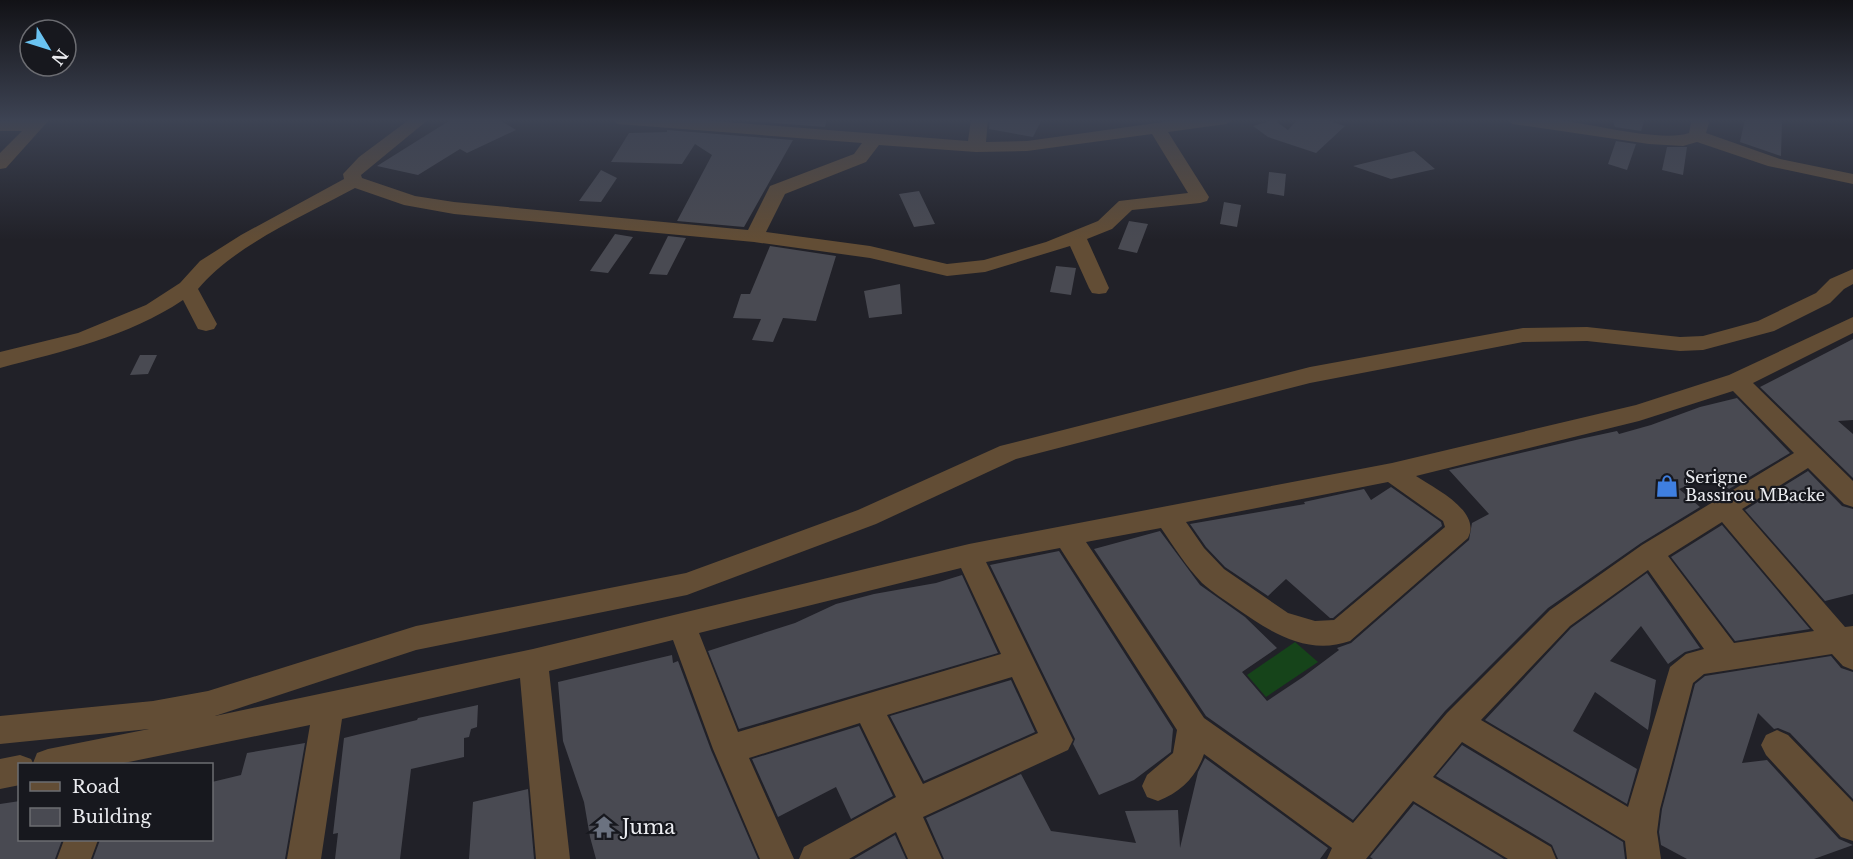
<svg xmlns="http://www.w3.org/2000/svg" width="1853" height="859" viewBox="0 0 1853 859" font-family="'Libre Baskerville',serif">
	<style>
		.green { fill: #16441a }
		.building { fill: #494a52 }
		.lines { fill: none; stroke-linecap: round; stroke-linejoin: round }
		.minor { fill: #624d35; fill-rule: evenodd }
		.labels { text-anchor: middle; stroke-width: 4.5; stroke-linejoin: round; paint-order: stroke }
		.poi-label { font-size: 16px; fill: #ebecf0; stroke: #17181e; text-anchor: start }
		.near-poi-label { font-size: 20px; fill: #ebecf0; stroke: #17181e; text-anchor: start }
	</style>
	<rect width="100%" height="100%" fill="#212128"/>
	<path class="green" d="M1295,642L1318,662L1266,697L1247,675Z"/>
	<path class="building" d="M452,119H498L516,130L467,153L460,149L418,175L377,166Z
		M723,119H827L825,127Z
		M990,119H1042L1033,137L989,129Z
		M1298,119H1324L1345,126L1316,153L1268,137L1253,126L1274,120L1288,130Z
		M1612,119H1645L1641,131L1615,127Z
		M1745,119H1782L1781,156L1740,142Z
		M667,130L793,140L744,227L677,221L712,155L695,144L682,164L611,162L629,133L667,132Z
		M1616,141L1636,144L1627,170L1608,164Z
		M1667,147H1687L1683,175L1662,170Z
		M1414,151L1435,169L1391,179L1353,166Z
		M601,170L617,178L601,202L579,201Z
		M1269,172L1286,174L1284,196L1267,193Z
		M919,191L935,224L914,227L899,194Z
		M1224,202L1241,205L1237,227L1220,224Z
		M1129,221L1148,224L1137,253L1118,249Z
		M615,234L633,237L608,273L590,271Z
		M668,236L686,238L667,275L649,274Z
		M770,246L836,256L816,321L783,318L773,342L752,340L761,319L733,318L741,294H750Z
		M1056,266L1076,268L1071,295L1050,292Z
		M900,284L902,314L869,318L864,291Z
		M1853,339V420L1838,421L1853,434V478L1760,387Z
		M140,355H157L148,374L130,375Z
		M1737,398L1790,453L1729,489L1712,475L1679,489L1700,507L1641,543L1548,608L1445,711L1353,820L1206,716L1094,549L1160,531L1200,585L1245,617L1277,648L1242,672L1267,701L1303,677L1339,650L1337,648L1351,643L1469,540L1472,523L1489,514L1449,470L1580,439L1617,431L1619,434L1651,425L1700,407Z
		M1808,471L1842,506L1853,509V594L1825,601L1745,510Z
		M1391,487L1441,522L1442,526L1333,618H1330L1286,579L1268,596L1225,567L1206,547L1190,524L1305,504L1304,502L1364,489L1371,500Z
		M1722,525L1810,629L1735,641L1671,557Z
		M1059,551L1173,729L1171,752L1134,780L1099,795L1073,744L1075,739L990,565Z
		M1647,573L1700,648L1685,652L1668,664L1641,626L1610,661L1656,680L1648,730L1595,692L1573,731L1637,769L1627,804L1485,720L1571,628Z
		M962,575L998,653L739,729L708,651L795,623L836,604L874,594L936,583Z
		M672,655L673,663L678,661L711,750L758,859H596L590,837L584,802L563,741L558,682Z
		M1831,656L1841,668L1853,672V799L1790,733L1778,728L1774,729L1758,713L1742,763L1767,760L1839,839L1853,845L1814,859H1687L1661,845L1659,832L1662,809L1695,684L1705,676Z
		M1011,680L1035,732L924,781L890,716Z
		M478,705L477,727L471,729L469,737L464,738V757L411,769L400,859H335L338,833L333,834L344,738L417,720L418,718Z
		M859,726L893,796L851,819L836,787L778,817L752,759Z
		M305,743L285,859H93L100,840H212V782L241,775L247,753Z
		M1462,745L1623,842L1625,859H1558L1552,845L1436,776Z
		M1205,758L1328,848L1320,859H944L926,818L1021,774L1051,831L1136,843L1125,811L1178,810L1180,848L1198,772Z
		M528,789L534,859H469L473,802Z
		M20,801V840H62L55,859H0V804Z
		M1414,804L1504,859H1373L1370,857Z
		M895,835L906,859H854Z"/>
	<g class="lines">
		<path class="minor" d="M50,119L6,168L0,169V153L22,131H0V121Z
			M410,119H429L361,175L362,178L415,196L454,202L748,230L770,186L854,154L862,143L618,124L610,119H689L968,141L971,119H988L986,142L1027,141L1185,119H1234L1226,124L1168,132L1209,197L1207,201L1200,203L1132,210L1112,229L1087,239L1109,288L1106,293L1099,294L1092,293L1089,288L1070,246L985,272L947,276L870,258L754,242L454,214L404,205L355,188C304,216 236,244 198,289L217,324L214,329L206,331L198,329L183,300C128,337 63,351 0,368V352L78,333L146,305L180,283L200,261L241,235L344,179L343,174L359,157ZM1152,134L1188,193L1119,201L1098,221L1046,242L984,260L947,264L870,246L766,232L785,194L866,162L879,145L976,152L1027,151Z
			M1505,119C1520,119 1536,118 1551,119C1585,122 1661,143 1689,133L1691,123L1690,119H1707L1709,123L1706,133L1780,159L1853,174V184L1768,166L1697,142L1683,146L1649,144L1513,124Z
			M1853,269V284L1844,289L1830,303L1774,331L1703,350L1680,351L1587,341L1523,342L1310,383L1016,459L876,524L687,595L416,650L215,716L533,649L969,544L1392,463L1636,405L1729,375L1853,317V333L1753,383L1853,481V507L1844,504L1808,468L1742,509L1845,627L1853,626V670L1843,666L1832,654L1704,674L1693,683L1660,809L1657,832L1661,859H1627L1625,841L1462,742L1433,777L1551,847L1556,859H1508L1413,801L1366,859H1327L1332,848L1204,754C1196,777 1181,792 1158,801L1147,797L1142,786L1147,775L1173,753L1177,730L1060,548L986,562L1073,740L1068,750L923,817L942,859H908L896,832L849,859H799L804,847L896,797L860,723L749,758L794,859H760L713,749L673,640L549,671L570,859H536L520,678L342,719L321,859H287L310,725L119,764H20V785L0,789V759L20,755L31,759L33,763L37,753L48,749L149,729L0,744V716L153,701L208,691L416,626L686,573L858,510L1000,446L1310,367L1523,328L1587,327L1680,337L1703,336L1758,321L1816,293L1830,279ZM1733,391L1794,453L1642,545L1550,610L1447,713L1353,823L1204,718L1086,542L1161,528C1174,547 1186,566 1202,583C1212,592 1225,600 1236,608C1270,632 1307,656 1350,641L1468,538C1482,511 1434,488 1416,476L1639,421ZM1388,482L1443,521L1445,527L1334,620L1315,621L1288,613L1224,569L1204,548L1186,522ZM1722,522L1814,631L1734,643L1668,556ZM961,568L1001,654L738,732L699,633ZM1648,570L1704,649L1686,654L1670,667L1628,807L1481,720L1570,626ZM1012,677L1038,733L923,784L887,715Z
			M1777,730L1788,735L1853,802V841L1841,837L1766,755L1761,745L1766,735Z
			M64,840H98L91,859H57Z"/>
	</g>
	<linearGradient id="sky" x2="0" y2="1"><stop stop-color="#121216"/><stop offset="0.5" stop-color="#3d4353"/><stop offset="1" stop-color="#3d4353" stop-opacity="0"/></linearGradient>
	<rect width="1853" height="240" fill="url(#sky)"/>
	<defs>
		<g id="shop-bare" transform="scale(1.8)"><path d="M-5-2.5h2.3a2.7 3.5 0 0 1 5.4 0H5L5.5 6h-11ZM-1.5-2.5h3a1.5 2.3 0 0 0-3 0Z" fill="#3f7fe0" stroke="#17181e" stroke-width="2.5" paint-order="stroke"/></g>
		<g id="temple-bare" transform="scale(1.8)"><path d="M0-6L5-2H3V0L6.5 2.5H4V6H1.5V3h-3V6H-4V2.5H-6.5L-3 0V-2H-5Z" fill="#6b7280" stroke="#17181e" stroke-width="2.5" paint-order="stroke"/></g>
	</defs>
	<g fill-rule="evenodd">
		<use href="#shop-bare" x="1667" y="486"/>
		<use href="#temple-bare" x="604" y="827"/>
	</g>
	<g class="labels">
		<g class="poi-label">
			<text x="1685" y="483">Serigne<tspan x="1685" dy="18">Bassirou MBacke</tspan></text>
		</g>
		<g class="near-poi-label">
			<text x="622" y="834">Juma</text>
		</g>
	</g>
	<rect x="18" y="763" width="195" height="78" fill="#17181e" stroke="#6c6d72" stroke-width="1.5"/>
	<rect x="30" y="782" width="30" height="9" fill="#624d35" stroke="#6c6d72" stroke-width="1.5"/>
	<text x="72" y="793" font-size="18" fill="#ebecf0">Road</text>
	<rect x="30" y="808" width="30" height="18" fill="#494a52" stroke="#6c6d72" stroke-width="1.5"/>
	<text x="72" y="823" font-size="18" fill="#ebecf0">Building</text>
	<g transform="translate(48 48) rotate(128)"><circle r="28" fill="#17181e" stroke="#6c6d72" stroke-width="1.5"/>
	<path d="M0-4.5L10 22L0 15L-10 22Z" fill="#6ac3f1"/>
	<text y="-9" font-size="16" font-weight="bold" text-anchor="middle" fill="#ebecf0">N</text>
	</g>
</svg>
